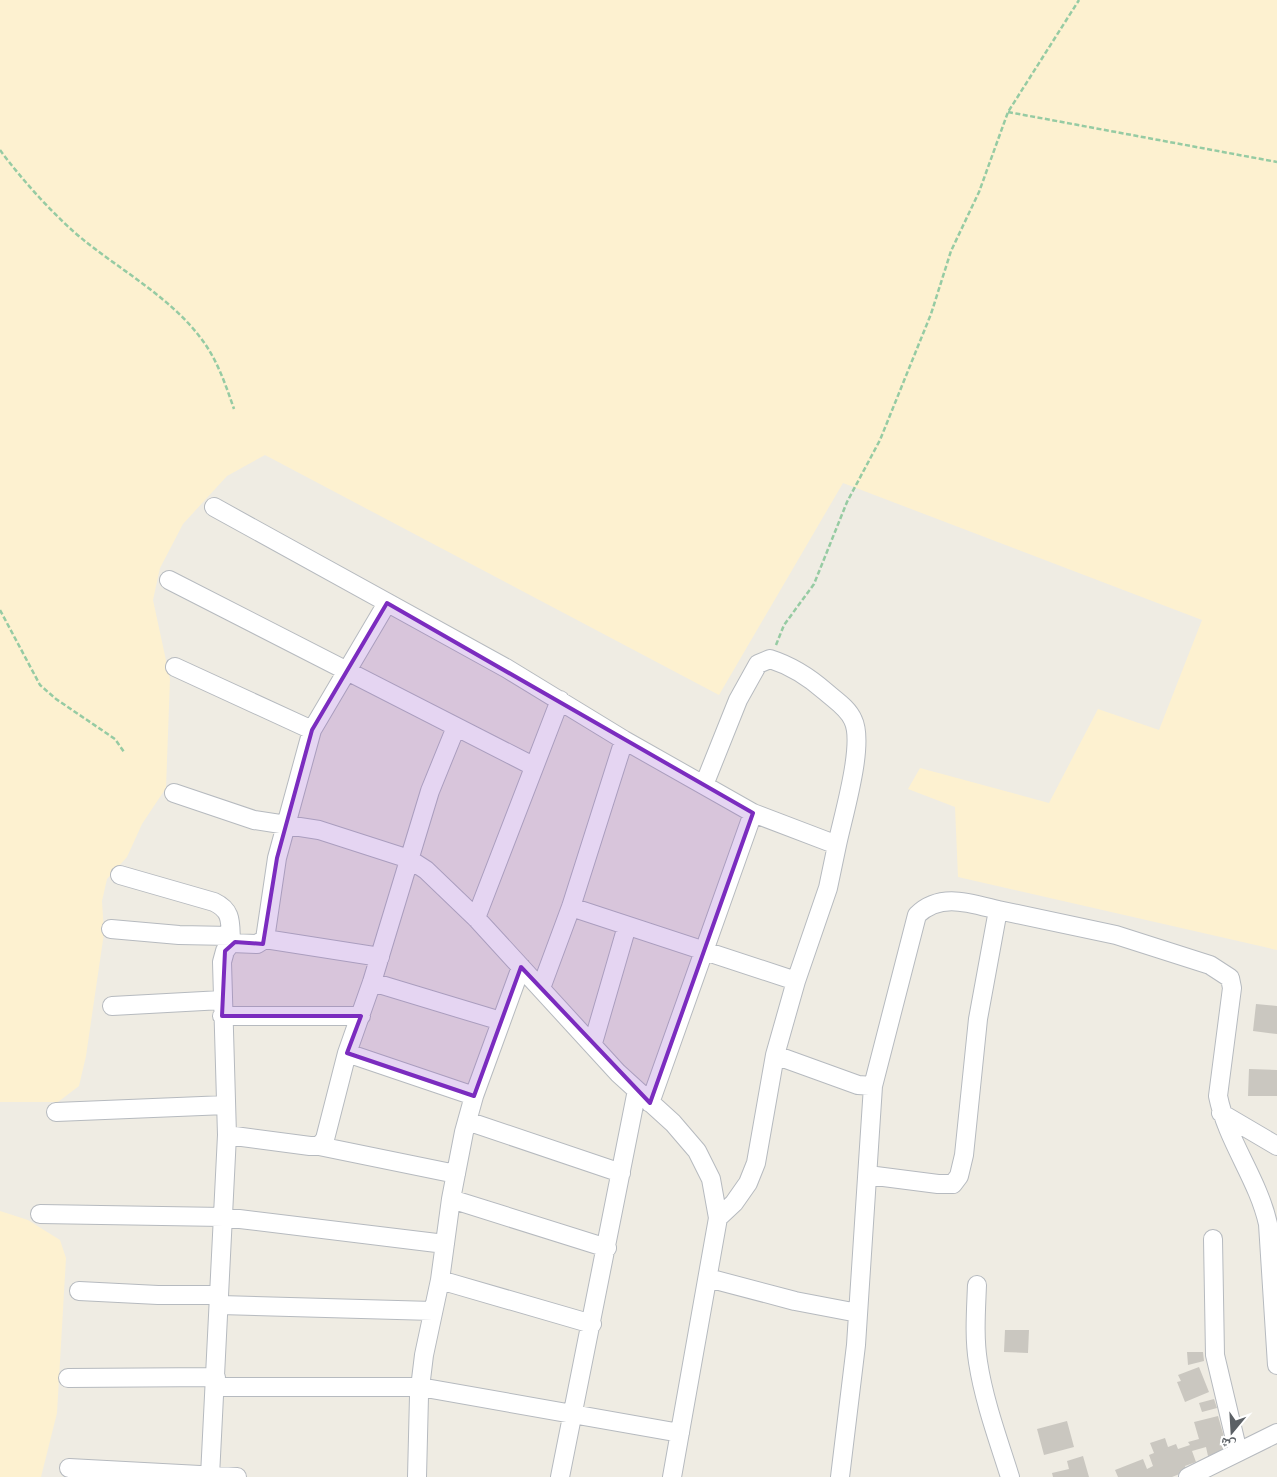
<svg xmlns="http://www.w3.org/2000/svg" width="1277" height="1477" viewBox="0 0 1277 1477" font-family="Quicksand,'Noto Naskh Arabic',sans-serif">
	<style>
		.sand { fill: #fdf1d0 }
		.building { fill: #cac7c0 }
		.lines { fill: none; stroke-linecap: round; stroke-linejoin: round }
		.minor-casing { stroke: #b6babf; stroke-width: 20 }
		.path { stroke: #96cba3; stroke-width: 2.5; stroke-dasharray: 5 2.5; stroke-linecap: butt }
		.minor { stroke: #fff; stroke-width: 18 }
		.marked { fill: #7b2cbf; fill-opacity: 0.2; stroke: #7b2cbf; stroke-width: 4; stroke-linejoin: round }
	</style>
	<rect width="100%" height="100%" fill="#efece3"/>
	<path class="sand" d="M0,0H1277V950L958,877L955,807L908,789L920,768L1049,803L1098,709L1159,730L1202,620L843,483L719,695L265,455L227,476L183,524L160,568L153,600L170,679L166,788L142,824L127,857L107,879L102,901L104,933L86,1056L79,1086L58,1102H0Z
		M0,1211L28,1220L60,1240L66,1258L57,1413L41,1477H0Z"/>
	<path class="building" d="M1256,1004L1277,1006V1034L1253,1031Z
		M1249,1069L1277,1070V1096H1248Z
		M1005,1330H1029L1028,1353L1004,1352Z
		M1187,1352H1203L1204,1361L1188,1365Z
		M1199,1367L1209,1392L1185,1402L1177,1382L1181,1381L1178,1375Z
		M1214,1399L1217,1408L1202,1412L1199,1403Z
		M1218,1416L1228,1451L1208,1456L1206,1447L1192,1451L1196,1462L1185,1466L1187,1471L1172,1477H1118L1115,1470L1143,1459L1147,1469L1153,1466L1149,1455L1154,1453L1150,1443L1165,1438L1168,1447L1176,1444L1178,1449L1190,1445L1188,1442L1199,1439L1194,1422Z
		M1067,1421L1074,1447L1044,1455L1037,1429Z
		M1083,1456L1089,1477H1053L1052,1473L1069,1469L1067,1461Z"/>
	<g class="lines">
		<g class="minor-casing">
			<path id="minor" d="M214,507L506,668L624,740L753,813L837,845L828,888L796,981L775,1055L756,1163L748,1183L734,1203L718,1218L672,1477
				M169,580L533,766
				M175,667L312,730
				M704,785L738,700L758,664L770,659C792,666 809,677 826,692C835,700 848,708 853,720C865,744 843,816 837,845
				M174,793L254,820L319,830L409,859L426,870L476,918L618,1073L673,1123L697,1151L711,1179L718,1218
				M120,875L214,902C233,911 230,923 231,943L225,951L222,962L227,1135L210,1476
				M571,907L796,981
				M998,910L1116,935L1210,965L1230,978L1232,988L1218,1096C1227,1141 1258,1179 1268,1224L1277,1365
				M476,918L560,700
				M111,929L179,935L231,936
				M265,939L380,957
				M231,943L257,944L265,939L277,858L312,730L387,603
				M372,982L501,1021
				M541,988L571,907L624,740
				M112,1006L222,1000
				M222,1016H361
				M593,1043L627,926
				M347,1053L474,1096
				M775,1055L858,1085L873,1086L856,1345L840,1477
				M650,1103L753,813
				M56,1112L226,1105
				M1221,1113L1277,1146
				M467,1121L621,1173
				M227,1135L310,1146H319L325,1139L347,1053L372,982L430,791L456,727
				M319,1146L456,1174
				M868,1175L938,1184H953L959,1176L964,1155L978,1019L998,910C970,903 940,892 917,915L873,1086
				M451,1199L607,1248
				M40,1214L223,1217L445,1244
				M1213,1239L1215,1355L1238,1452
				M708,1278L795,1301L858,1313
				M440,1280L592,1324
				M977,1285C976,1311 974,1337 978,1362C984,1401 998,1439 1010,1477
				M79,1291L158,1295H219
				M220,1305L433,1311
				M68,1378L216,1377
				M216,1387H420L680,1433
				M69,1468L237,1477
				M417,1477L419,1396L424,1355L440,1280L451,1199L464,1132L474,1096L521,967
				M560,1477L637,1090
				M1188,1477L1277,1433"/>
		</g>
		<path class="path" d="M1008,112L1277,162
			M0,150C22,180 57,219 86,242C124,272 170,298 200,337C217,359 225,383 234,409
			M0,610L40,685L56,699L115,739L124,752
			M776,645L784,625L814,584L847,502L880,440L931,314L951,251L979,192L1008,112L1079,0"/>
		<use href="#minor" class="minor"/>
	</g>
	<path class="marked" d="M387,603L753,813L650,1103L521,967L474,1096L347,1053L361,1016H222L225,951L235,942L263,944L277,858L312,730Z"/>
	<g transform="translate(1232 1432) rotate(198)" stroke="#ffffff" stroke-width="4" paint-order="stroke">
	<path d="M0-4L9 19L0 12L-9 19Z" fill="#5b6065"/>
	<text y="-8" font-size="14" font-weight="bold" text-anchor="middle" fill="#5b6065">ش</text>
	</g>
</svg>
